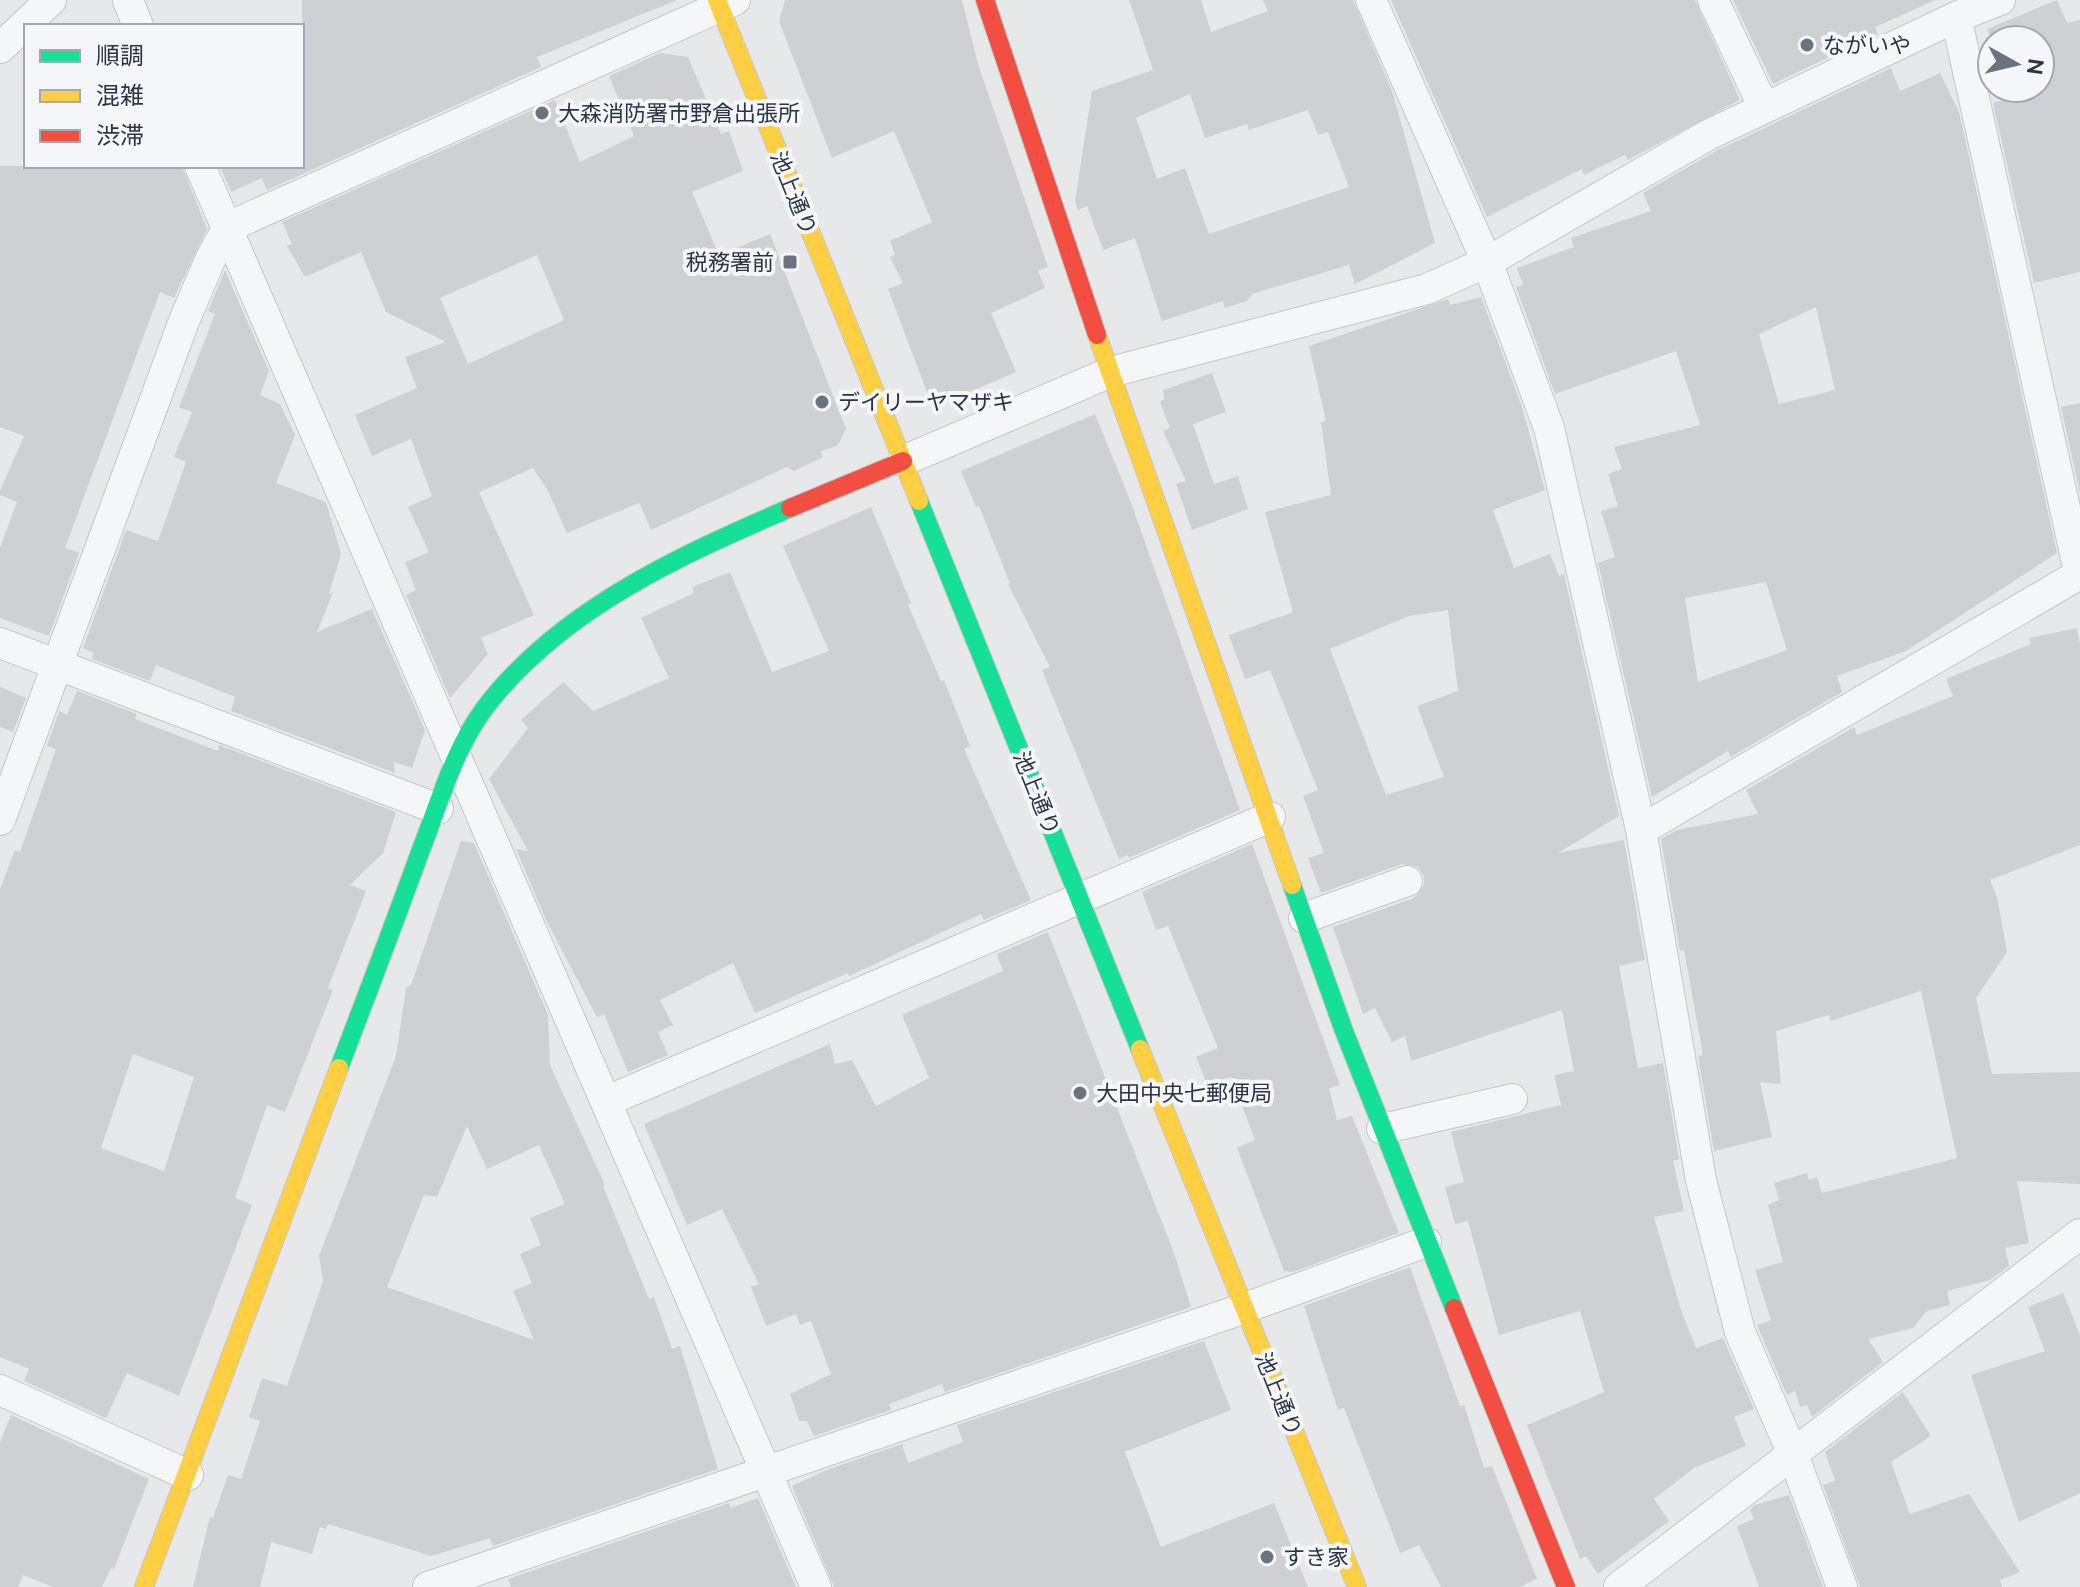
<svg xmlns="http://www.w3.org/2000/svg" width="2080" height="1587" viewBox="0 0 2080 1587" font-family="Ubuntu,'Noto Sans JP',sans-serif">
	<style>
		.building { fill: #ced0d3; fill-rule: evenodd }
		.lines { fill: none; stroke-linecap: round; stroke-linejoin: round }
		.street-casing { stroke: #c4c6c8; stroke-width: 32 }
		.fast-casing { stroke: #c4c6c8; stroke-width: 20 }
		.slow-casing { stroke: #c4c6c8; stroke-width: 20 }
		.jam-casing { stroke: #c4c6c8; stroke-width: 20 }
		.street { stroke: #f5f6f7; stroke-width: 30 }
		.fast { stroke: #16e098; stroke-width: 18 }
		.slow { stroke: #ffcf43; stroke-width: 18 }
		.jam { stroke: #f24e42; stroke-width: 18 }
		.poi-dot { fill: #6c737f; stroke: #f4f6f9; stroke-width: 3 }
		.labels { text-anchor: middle; stroke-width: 8; stroke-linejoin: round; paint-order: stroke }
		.poi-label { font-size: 22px; fill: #2b3445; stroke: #f4f6f9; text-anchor: start }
		.street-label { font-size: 22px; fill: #2b3445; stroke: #f4f6f9 }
	</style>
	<rect width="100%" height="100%" fill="#e6e8ea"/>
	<path class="building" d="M302,0H677L537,57L541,67L267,190L262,178L231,192L220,166H302Z
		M785,0H962L978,64L1048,267L1038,271L1045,288L991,313L1016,372L933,408L888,289L903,283L890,257L895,254L890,241L932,222L894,131L832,158L779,21Z
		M1129,0H1201L1211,32L1268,11L1263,0H1353L1392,91L1435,243L1355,284L1349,265L1252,294L1247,301L1225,308L1223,301L1162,321L1135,238L1103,250L1087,206L1078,210L1075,201L1092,91L1153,70ZM1190,94L1205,138L1247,124L1249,130L1308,110L1318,135L1328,132L1349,187L1209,234L1185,168L1157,179L1136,118Z
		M1391,0H1695L1740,100L1628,160L1625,155L1584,175L1582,169L1487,217Z
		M1733,0H1936L1875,27L1878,34L1773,84Z
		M2057,0L2067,23L2080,20V272L2034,283L1993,103L2015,97L2011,88H2040V40L1992,41L1987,29Z
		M660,53L688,57L721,134L729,131L743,171L692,192L719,255L770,234L846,429L838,445L821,452L823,457L794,471L787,467L651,530L639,503L567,533L548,491L533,468L479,492L534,615L481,638L488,654L450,698L406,595L416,590L405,562L429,552L408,507L432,496L411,439L372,456L355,415L417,388L405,357L446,342L386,312L361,252L305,277L287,246L292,244L282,222L555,100L580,162L634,136L609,76ZM537,255L564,320L468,364L440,298Z
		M1891,68L1900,91L1940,73L1959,112L2057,553L1906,651L1837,676L1842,692L1731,757L1728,751L1652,797L1598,563L1615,557L1601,511L1618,506L1608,474L1622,469L1614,447L1700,425L1676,351L1555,394L1516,287L1523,285L1517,268L1574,247L1571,238L1651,211L1643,193L1716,151ZM1816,307L1835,390L1779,404L1759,334ZM1766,582L1787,650L1698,682L1685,598Z
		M0,166H182L207,229L174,298L160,292L65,548L79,553L49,636L0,618V548L17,502L0,495V491L24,436L0,427Z
		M225,270L269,371L260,395L280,404L295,435L276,483L326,502L341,554L329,594L333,592L317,632L372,609L425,730L412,768L394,762L395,773L231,711L235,697L156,665L150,681L92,659L94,653L83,648L126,530L158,541L186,462L174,457L192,412L179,407L215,314L208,311Z
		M1481,297L1522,407L1545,490L1493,510L1514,568L1550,554L1559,576L1564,574L1619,816L1558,853L1624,840L1645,960L1619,966L1638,1068L1663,1063L1679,1159L1673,1161L1684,1211L1654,1217L1681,1310L1696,1348L1723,1338L1754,1409L1734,1417L1746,1446L1694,1468L1654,1499L1669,1521L1598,1574L1586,1556L1580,1559L1527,1425L1604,1392L1580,1311L1499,1335L1468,1221L1455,1224L1445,1187L1464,1182L1451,1132L1561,1105L1554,1075L1574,1071L1562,1010L1411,1061L1405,1036L1392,1042L1375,1008L1363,1014L1333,927L1414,898L1424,885V876L1418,867L1402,864L1321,893L1308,858L1324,853L1303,796L1318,790L1270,670L1245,679L1229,635L1293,612L1265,512L1331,495L1321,422L1326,421L1309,346L1448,299L1450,305ZM1448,610L1458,691L1417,706L1444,777L1386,795L1330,649L1409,616Z
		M1212,373L1226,412L1193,424L1214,484L1238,476L1248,509L1192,530L1176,484L1186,481L1163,431L1170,428L1160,402L1164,399L1163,390Z
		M2080,403V493L2061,407Z
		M1095,414L1130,500L1240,810L1129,858L1128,855L1119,859L1042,670L1050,667L1008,584L1010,583L979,506L976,507L961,471Z
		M871,507L911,603L908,605L941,681L944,680L970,746L964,749L1031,900L984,920L981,914L849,976L848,973L755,1013L733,963L660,1000L673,1025L658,1032L668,1055L628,1072L604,1014L597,1017L546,920L516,849L528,851L489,779L528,728L521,720L563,682L593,711L669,678L641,618L694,593L692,587L730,572L772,672L829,651L783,546Z
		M2077,628L2080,643V845L1990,880L1997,897L2007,952L1976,998L1992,1074L2080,1072V1184L2017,1181L2029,1243L2005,1248L2009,1266L1990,1280L1947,1291L1950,1305L1927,1311L1913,1328L1868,1339L1883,1362L1812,1417L1807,1405L1800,1407L1795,1391L1787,1395L1757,1325L1771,1320L1755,1270L1783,1262L1768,1205L1779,1200L1774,1183L1807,1173L1809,1180L1817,1177L1822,1193L1957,1158L1921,991L1831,1021L1829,1015L1776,1031L1781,1084L1760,1082L1772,1137L1714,1151L1698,1056L1703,1055L1684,950L1680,951L1661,839L1677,830L1758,814L1746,790L1854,727L1857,735L1953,696L1946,679L2031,644L2029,638Z
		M0,687L26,698L13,732L0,727Z
		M77,691L137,714L135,719L218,751L219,745L396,812L383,853L350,885L366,891L328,988L333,990L285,1112L267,1105L235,1198L252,1205L179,1396L127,1373L106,1418L24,1381L29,1369L0,1357V889L15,850L20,852L56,749L47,746L59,711L67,715ZM133,1054L194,1077L164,1171L101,1148Z
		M461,841L474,843L548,1015L550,1065L605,1185L603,1186L649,1299L654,1297L672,1349L680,1346L718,1469L493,1546L490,1538L431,1556L328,1524L326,1529L320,1527L312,1554L271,1542L260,1587H193L210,1517L213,1518L228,1475L241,1479L260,1421L249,1417L262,1378L287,1386L323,1281L319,1256L396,1056L406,988L411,985ZM467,1126L487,1169L539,1145L565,1204L530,1218L541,1245L520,1254L532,1283L513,1291L534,1340L387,1287L424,1195L437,1197Z
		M1252,844L1340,1085L1329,1088L1337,1120L1352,1116L1399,1233L1293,1272L1284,1271L1237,1148L1255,1140L1231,1077L1207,1084L1196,1057L1218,1048L1168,926L1156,930L1142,892Z
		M1048,932L1174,1253L1191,1307L945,1392L942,1384L889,1404L891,1410L814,1436L807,1421H799L790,1394L831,1374L811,1321L800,1325L796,1314L766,1326L751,1287L759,1284L722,1209L687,1225L644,1124L830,1044L835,1064L852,1060L876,1106L929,1078L902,1015L1003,971L997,954Z
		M1410,1267L1460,1406L1464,1405L1484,1468L1492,1466L1537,1579L1520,1587H1441L1419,1545L1400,1553L1344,1408L1338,1410L1304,1306Z
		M2063,1293L2080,1335V1493L2019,1522L1971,1375L2045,1351L2028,1307Z
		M1204,1341L1231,1410L1125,1452L1161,1547L1274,1503L1308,1587H834L792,1486L829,1469L902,1444L908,1463L963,1442L957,1425Z
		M1903,1392L1931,1436L1891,1462L1910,1514L1969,1494L2020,1572L2000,1580L2002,1587H1860L1823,1485L1835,1481L1825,1452Z
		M11,1415L149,1479L114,1569L111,1568L102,1587H53L23,1575L18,1587H0V1442Z
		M1789,1495L1823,1587H1759L1737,1526L1754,1519L1750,1510L1755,1505Z
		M758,1498L796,1587H511L508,1579L729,1503L731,1508Z"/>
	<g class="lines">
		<g class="street-casing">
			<path id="street" d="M128,0L138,26
				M1371,0L1487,262L1549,428L1641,830L1701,1180L1740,1332L1792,1452L1842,1587
				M1713,0L1764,108
				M1956,17L2080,576
				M0,48L51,0
				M200,166L816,1587
				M903,461L1111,372L1427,289L1487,262L1708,135L1956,17L2000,0
				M0,643L438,809
				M0,820L184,321L210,260L228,227L735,0
				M1641,830L2080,574
				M1304,918L1407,881
				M607,1101L1270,817
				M1382,1129L1512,1099
				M0,1390L188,1475
				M428,1587L1245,1308L1426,1242
				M1619,1587L2080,1234"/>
		</g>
		<g class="fast-casing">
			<path id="fast" d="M919,501L1140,1049
				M1292,885L1344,1031L1454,1308
				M339,1068C367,995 395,921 422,847C440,801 454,750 484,709C559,610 679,556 790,508"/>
		</g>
		<g class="slow-casing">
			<path id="slow" d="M717,0L919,501
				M1097,335L1292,885
				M1140,1049L1357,1587
				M144,1587L339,1068"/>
		</g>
		<g class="jam-casing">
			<path id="jam" d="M985,0L1097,335
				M790,508L903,461
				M1454,1308L1566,1587"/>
		</g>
		<use href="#street" class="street"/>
		<use href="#fast" class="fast"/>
		<use href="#slow" class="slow"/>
		<use href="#jam" class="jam"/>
	</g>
	<g class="poi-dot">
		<circle cx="1807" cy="45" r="8"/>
		<circle cx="542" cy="113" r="8"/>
		<rect x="782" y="254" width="16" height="16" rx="4"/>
		<circle cx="822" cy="402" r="8"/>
		<circle cx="1080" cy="1093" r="8"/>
		<circle cx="1267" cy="1557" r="8"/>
	</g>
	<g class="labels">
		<g class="poi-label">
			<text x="1823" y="53">ながいや</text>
			<text x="558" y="121">大森消防署市野倉出張所</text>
			<text x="774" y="270" text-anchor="end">税務署前</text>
			<text x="838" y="410">デイリーヤマザキ</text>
			<text x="1096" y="1101">大田中央七郵便局</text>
			<text x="1283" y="1565">すき家</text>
		</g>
		<g class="street-label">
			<text transform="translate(794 193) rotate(68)" y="8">池上通り</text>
			<text transform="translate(1037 793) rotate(68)" y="8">池上通り</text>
			<text transform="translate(1279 1394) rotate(68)" y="8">池上通り</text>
		</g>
	</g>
	<rect x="24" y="24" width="280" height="144" fill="#f4f6f9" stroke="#a4a8b1" stroke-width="2"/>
	<rect x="40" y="50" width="40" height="12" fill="#16e098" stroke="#a4a8b1" stroke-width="2"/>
	<text x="96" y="64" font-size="24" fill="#2b3445">順調</text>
	<rect x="40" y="90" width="40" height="12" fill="#ffcf43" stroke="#a4a8b1" stroke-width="2"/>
	<text x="96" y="104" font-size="24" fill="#2b3445">混雑</text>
	<rect x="40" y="130" width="40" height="12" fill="#f24e42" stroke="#a4a8b1" stroke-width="2"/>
	<text x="96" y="144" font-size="24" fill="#2b3445">渋滞</text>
	<g transform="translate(2016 64) rotate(98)"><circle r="38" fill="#f4f6f9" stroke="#a4a8b1" stroke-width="2"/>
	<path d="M0-6L14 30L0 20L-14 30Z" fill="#6c737f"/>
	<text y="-12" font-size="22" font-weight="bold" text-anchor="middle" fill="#2b3445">N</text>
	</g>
</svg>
